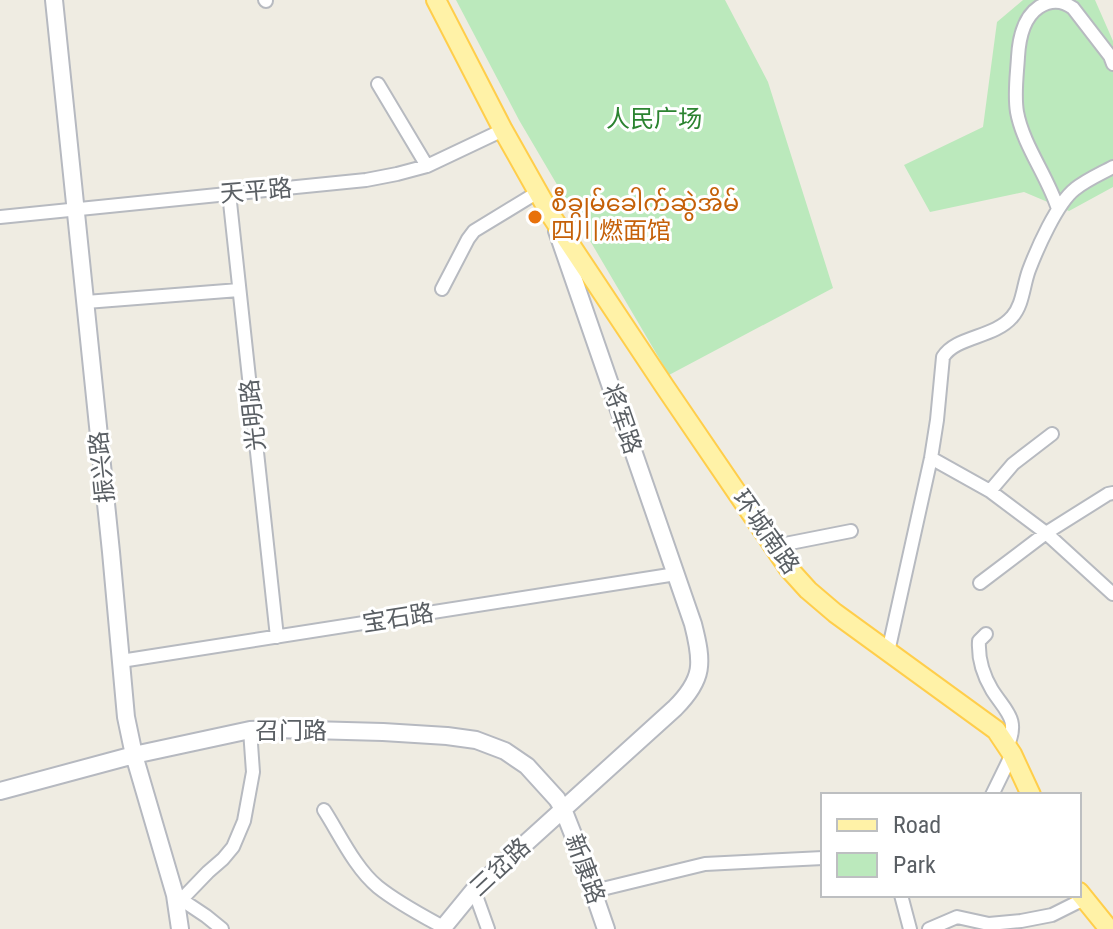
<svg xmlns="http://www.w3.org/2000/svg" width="1113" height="929" viewBox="0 0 1113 929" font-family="'Roboto Condensed','Noto Sans SC','Noto Sans Myanmar',sans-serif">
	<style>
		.green { fill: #bbe9bc }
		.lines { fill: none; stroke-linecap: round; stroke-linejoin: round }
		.minor-casing { stroke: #b7bac0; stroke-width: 16 }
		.secondary-casing { stroke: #b6b9c0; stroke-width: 20 }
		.primary-casing { stroke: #ffce4b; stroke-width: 22 }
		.minor { stroke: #fff; stroke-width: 12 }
		.secondary { stroke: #fff; stroke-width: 16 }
		.primary { stroke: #fff2a7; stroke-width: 18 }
		.food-dot { fill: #e8710a; stroke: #fff; stroke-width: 3 }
		.labels { text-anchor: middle; stroke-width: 6; stroke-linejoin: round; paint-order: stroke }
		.park-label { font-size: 24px; fill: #2b8330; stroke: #fff }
		.street-label { font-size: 24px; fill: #5a5f64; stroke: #fff }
		.food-label { font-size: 24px; fill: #c56008; stroke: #fff; text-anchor: start }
	</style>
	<rect width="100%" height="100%" fill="#efece2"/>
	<path class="green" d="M456,0H725L768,82L833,288L669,375L519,120Z
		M1023,0H1095L1113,41V187L1069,211L1024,192L930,212L904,165L983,127L997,22Z"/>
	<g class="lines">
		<g class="minor-casing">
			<path id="minor" d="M265,0L266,1
				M378,84L427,166
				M229,193L277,637
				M1058,209C1048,177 1023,145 1017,112C1014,94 1017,75 1018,57C1019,39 1024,17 1039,7C1051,0 1061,0 1073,8L1110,56L1113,64
				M0,217L366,180L397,174L427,166L503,130
				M442,289L468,239L474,231L538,192
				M86,302L239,290
				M931,458L990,491L1046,533L1113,594
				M990,491L1013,464L1052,434
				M775,546L851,531
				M980,583L1046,533L1108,494L1113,493
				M986,634L979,641C978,658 983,675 992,690C1006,712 1020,719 1007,747
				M888,652L931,458L937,420L943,357C956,336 994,338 1012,317C1023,305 1023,286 1029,270C1037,249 1057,203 1075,189C1086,180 1100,174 1113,167
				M121,661L676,574
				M992,795L1012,754
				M324,810C340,835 355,868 378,887C398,903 421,915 443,927
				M474,890L488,929
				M594,891L705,864L823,858
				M901,895L910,929
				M176,896L206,916L222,929
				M182,899L208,872L223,859L233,847L244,821L253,772L250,730
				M929,929L957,917L989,924L1021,921L1052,915L1084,899"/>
		</g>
		<g class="secondary-casing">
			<path id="secondary" d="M54,0L111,552L126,717L134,755L175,895L180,929
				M0,791L134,755L250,730L274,729L383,732L447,736L476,740L505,751L527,766L557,799L563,809L576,842L606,929
				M442,929L474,890L675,708C704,679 703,663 693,624L557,231"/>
		</g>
		<g class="primary-casing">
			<path id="primary" d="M436,0L503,130L552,217L665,387L789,569L808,590L835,613L996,730L1012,754L1031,795
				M1079,892L1109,929"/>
		</g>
		<use href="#minor" class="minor"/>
		<use href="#secondary" class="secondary"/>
		<use href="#primary" class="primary"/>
	</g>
	<circle class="food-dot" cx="535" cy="217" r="8"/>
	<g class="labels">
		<g class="park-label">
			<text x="654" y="127">人民广场</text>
		</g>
		<g class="street-label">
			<text transform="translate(256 191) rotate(-5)" y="8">天平路</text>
			<text transform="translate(253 415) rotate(-96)" y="8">光明路</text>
			<text transform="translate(622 419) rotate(71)" y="8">将军路</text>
			<text transform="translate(102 467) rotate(-96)" y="8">振兴路</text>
			<text transform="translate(766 532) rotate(55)" y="8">环城南路</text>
			<text transform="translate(398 618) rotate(-9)" y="8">宝石路</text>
			<text x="291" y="739">召门路</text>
			<text transform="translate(500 867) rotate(-43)" y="8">三岔路</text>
			<text transform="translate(585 869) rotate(70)" y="8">新康路</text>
		</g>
		<g class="food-label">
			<text x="551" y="211">စီချွမ်ခေါက်ဆွဲအိမ်<tspan x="551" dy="28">四川燃面馆</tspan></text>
		</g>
	</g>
	<rect x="821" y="793" width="260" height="104" fill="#ffffff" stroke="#bdbfc1" stroke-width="2"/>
	<rect x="837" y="819" width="40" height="12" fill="#fff2a7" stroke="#bdbfc1" stroke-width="2"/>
	<text x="893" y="833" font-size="24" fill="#5a5f64">Road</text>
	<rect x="837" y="853" width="40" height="24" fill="#bbe9bc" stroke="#bdbfc1" stroke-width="2"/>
	<text x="893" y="873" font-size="24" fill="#5a5f64">Park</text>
</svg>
